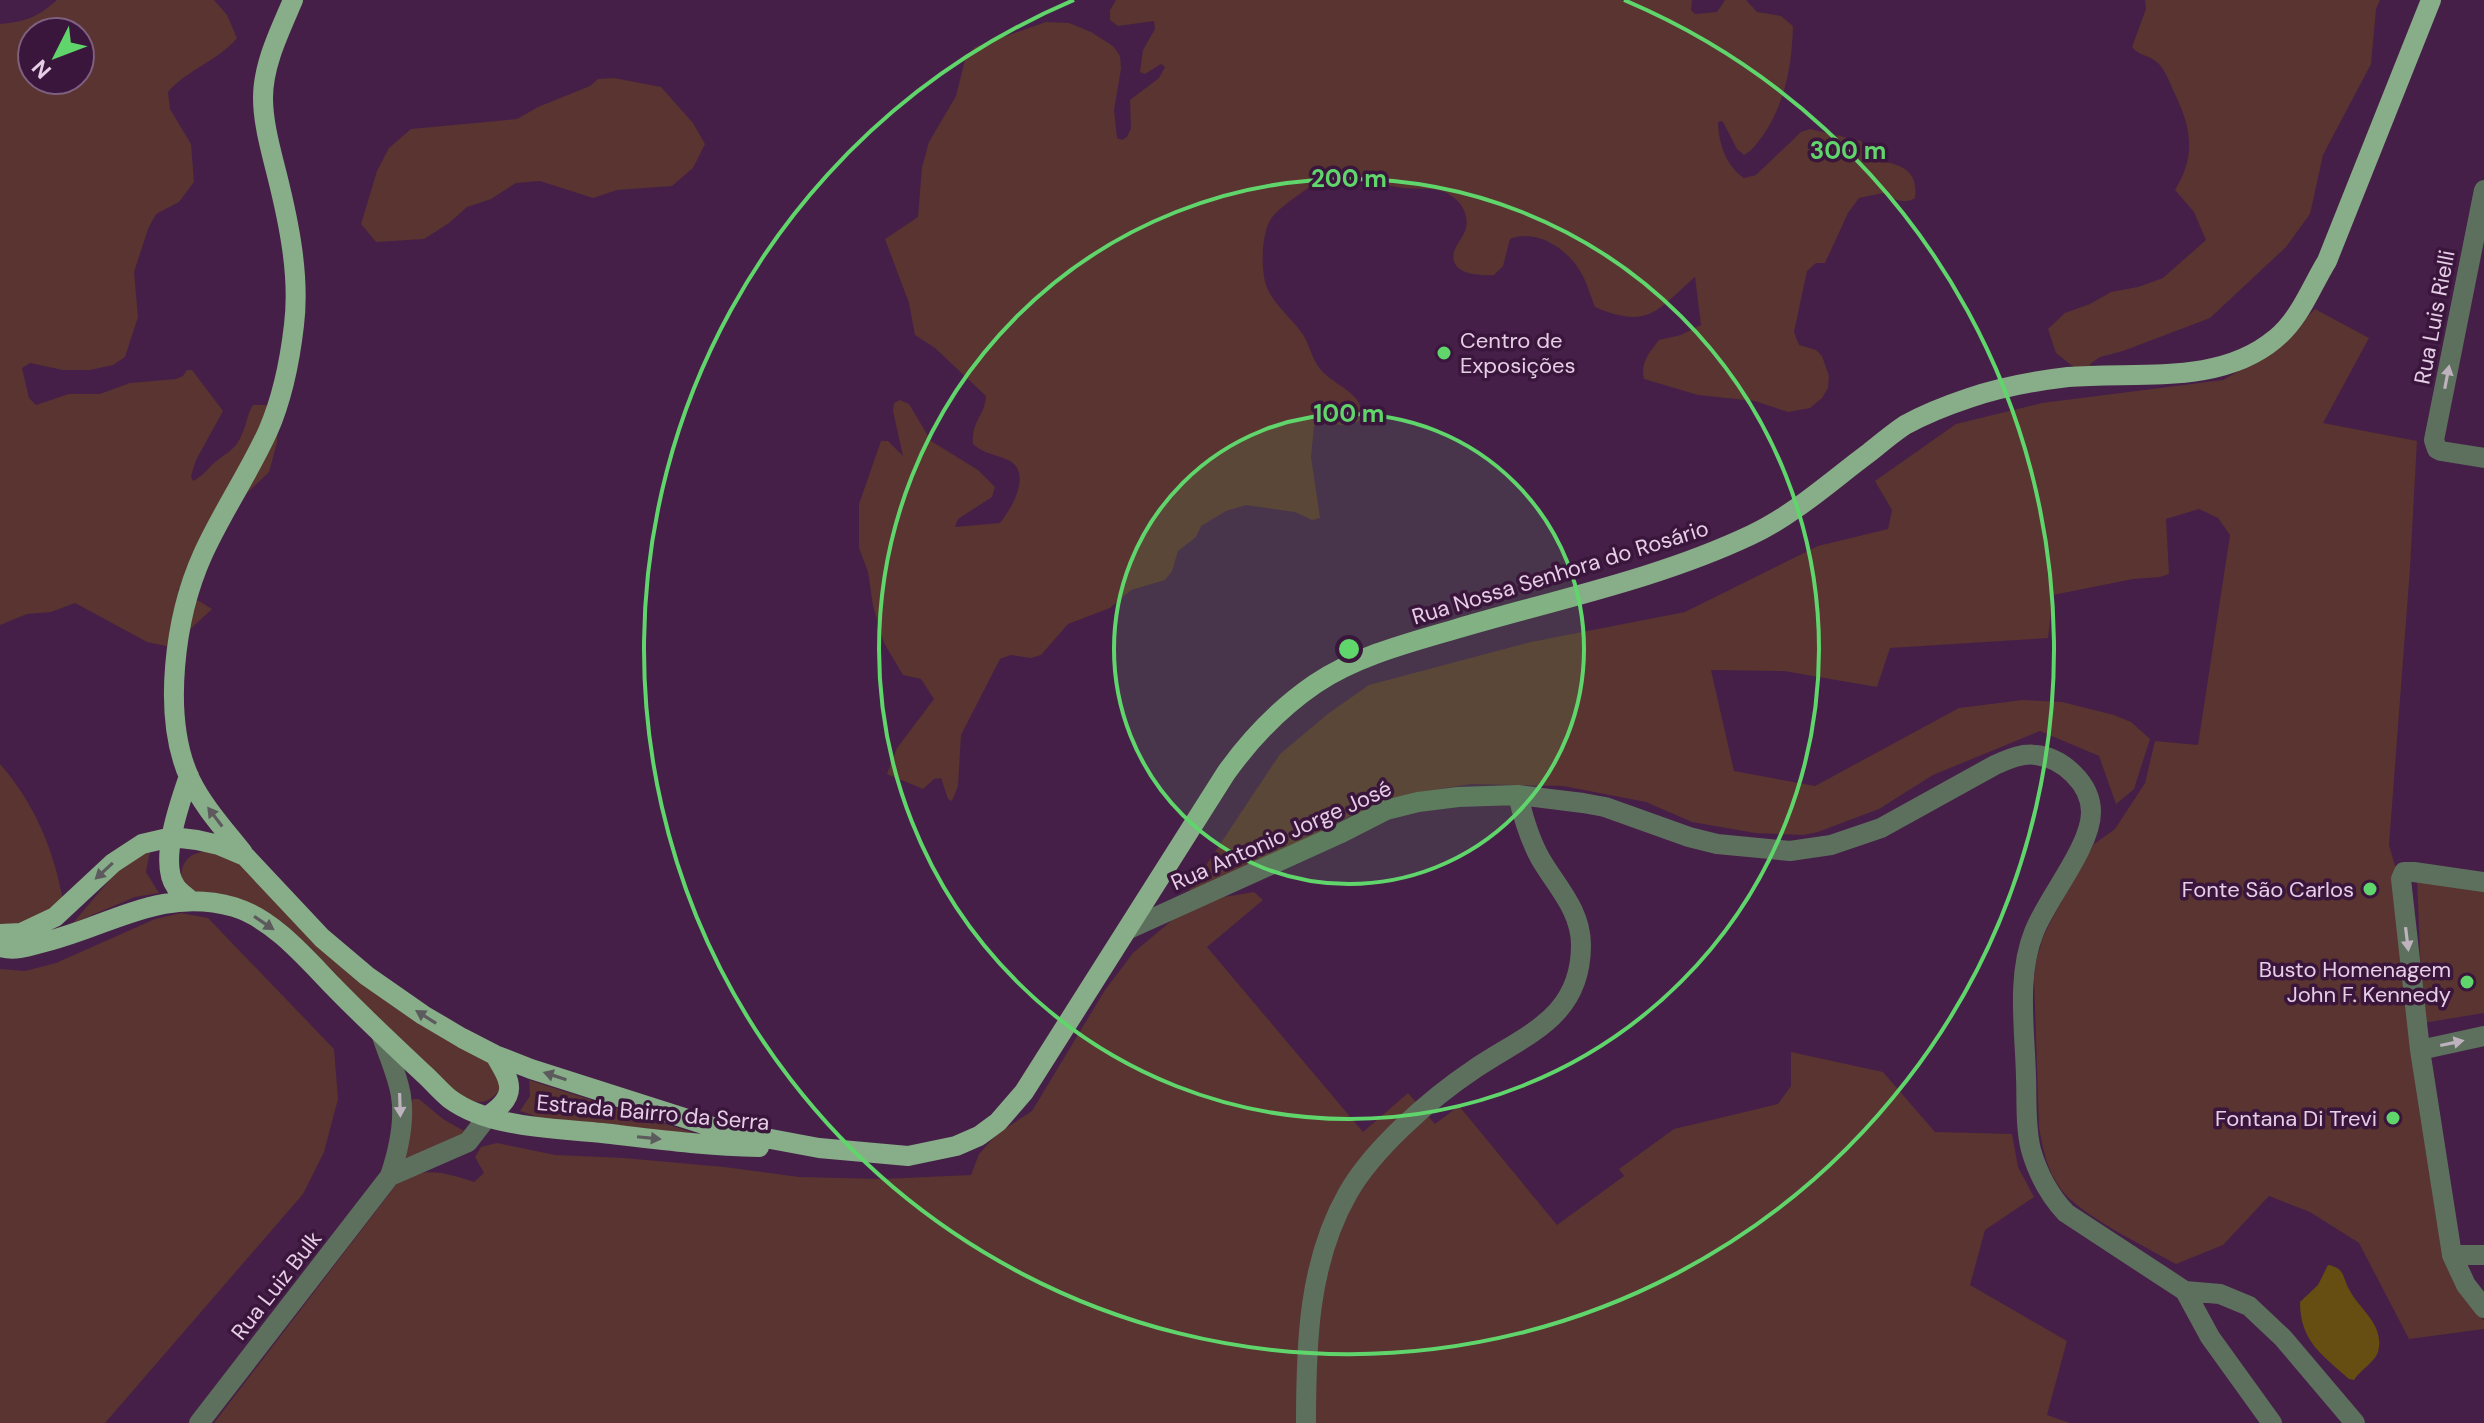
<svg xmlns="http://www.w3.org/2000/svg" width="2484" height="1423" viewBox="0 0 2484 1423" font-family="'DM Sans',sans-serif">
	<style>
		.green { fill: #593431; fill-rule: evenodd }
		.water { fill: #664e12 }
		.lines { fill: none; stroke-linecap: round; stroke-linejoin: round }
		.minor { stroke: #5d705d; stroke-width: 20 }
		.major { stroke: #87ae88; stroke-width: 20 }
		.oneway { fill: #bdb2bd }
		.oneway2 { fill: #5d5a5e }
		.ring { fill: none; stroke: #60d56b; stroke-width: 4 }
		.poi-dot { fill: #60d56b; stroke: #3a153c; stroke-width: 3 }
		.labels { text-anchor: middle; stroke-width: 7; stroke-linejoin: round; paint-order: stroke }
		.street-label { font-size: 22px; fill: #e6cee6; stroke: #3a153c }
		.poi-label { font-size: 22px; fill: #e6cee6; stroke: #3a153c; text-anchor: end }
		.centre { fill: #60d56b; stroke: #3a153c; stroke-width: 4 }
		.ring-label { font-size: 24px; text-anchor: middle; font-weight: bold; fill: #60d56b; stroke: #3a153c; stroke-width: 7; stroke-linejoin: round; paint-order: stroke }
	</style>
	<rect width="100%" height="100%" fill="#451f47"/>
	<path class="green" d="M57,0H214L227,15L237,38C218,61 188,69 168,92L170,109L191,144L194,182L179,202L156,214L148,229L134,272L138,317L125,357L113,365L90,370H63L30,363L22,368L29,398L36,405L69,394H100L130,383L176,379L183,376L187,370H192L223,411L196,460L191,476L193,481C201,477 205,472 212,465C223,454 235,452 242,434C247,424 247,414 253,405H267L277,414V443L269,472L218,521L207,557L178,590L182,597L199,601L212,609L171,647L147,642L75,603L51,612L27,614L0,625V24C25,22 38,17 57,0ZM32,32H80V80H32Z
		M1116,0H1692L1691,10L1695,14L1717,12L1725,0H1746L1757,12L1781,16L1793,26C1792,66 1785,104 1762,137C1756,144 1753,150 1744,155L1737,149L1723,122L1720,121L1718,123C1719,144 1726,166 1744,178L1756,175L1801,132L1810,129L1861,141L1871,159C1896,164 1919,166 1915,198C1903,205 1895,199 1883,193L1859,198L1848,213L1825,263H1816L1807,271L1794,332L1799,345L1816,350L1822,356L1829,376L1828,388L1822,398L1810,408L1788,412L1755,401L1698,395L1644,379C1640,363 1649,353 1659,340L1681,335L1701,325L1695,277C1657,310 1649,330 1595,307C1590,295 1587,282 1580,271C1567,248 1535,228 1510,239L1503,266L1494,275C1480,276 1449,275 1454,252C1456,245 1462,238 1465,231C1471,215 1460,199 1445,192C1434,187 1415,190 1403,188C1377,184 1350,176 1324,180C1313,183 1277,209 1271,219C1261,234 1260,274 1268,290C1276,306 1292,319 1302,333C1309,343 1311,356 1318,366C1330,385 1366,392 1362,419C1350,429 1334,424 1320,421L1314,426L1311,457L1320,518L1312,520L1295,512L1246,505L1226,511L1201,526L1196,537L1178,551L1172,571L1165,580L1131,590L1110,608L1068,624L1041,655L1031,658L1011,655L1000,659L961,735L958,786L952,801L948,799L941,778L934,779L923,789L887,774L897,748L934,699L921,679L903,675L884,643L873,606L868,572L859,548V504L881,441H888L903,456L893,411L894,403L900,400L909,404L931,441L978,470L995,487L992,497L958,519L955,527L1000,523C1012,508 1033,472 1008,460C995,454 984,454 973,444C971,421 985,416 986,396L935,348L915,335L909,303L885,239L918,217L922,167L929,142L956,96L966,56L975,47L1046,22L1069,23L1091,32L1113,46L1120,56L1121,69L1114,110L1117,138L1122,140L1127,137L1131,128L1130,100L1159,78L1165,67L1161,64L1145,74L1140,72L1143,50L1155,29L1154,21L1118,26L1110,20V10Z
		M2145,0H2380L2376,9L2371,64L2323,155L2310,214L2286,247L2210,318L2123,351L2100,357L2090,364L2091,366L2075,368L2056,353L2048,329L2065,313L2090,304L2111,292L2138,287L2163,278L2206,240L2194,212L2175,190C2197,155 2191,126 2173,90C2169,81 2165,70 2158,63C2150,55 2139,56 2132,47L2146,9Z
		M614,78L661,87L693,123L705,144L693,168L672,186L617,190L593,198L540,181L516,183L491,199L467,207L449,223L424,239L376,242L361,224L377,171L389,148L411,129L517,119L538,107L590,86L598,79Z
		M2315,309L2369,338L2323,423L2417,441L2410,568L2389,845L2396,869L2414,1033L2471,1304L2484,1321V1329L2409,1339L2359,1243L2310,1212L2269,1196L2223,1245L2176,1264C2146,1247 2078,1214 2060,1188C2047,1170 2043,1149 2039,1128L2034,978L2037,958L2043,937L2054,915L2094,844L2115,829L2145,783L2155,741L2198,745L2230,535L2218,518L2199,509L2166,519L2169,574L2160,577L2133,579L2053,595L2048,638L1890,648L1877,687L1784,671L1711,670L1734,771L1815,786L1959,708L2023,700L2062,702L2114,715L2131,722L2150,739L2134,789L2116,804L2099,756L2040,731L1933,775L1879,809L1818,832L1803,835L1755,833L1692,822L1646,802L1563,786L1471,784L1413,793L1350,816L1266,863L1185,897L1280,754L1329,713L1369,685L1531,642L1685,612L1818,546L1888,529L1892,510L1875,481L1956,424L2042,403L2223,380L2253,363L2285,340Z
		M0,764C35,804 54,850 63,901L32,931L0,929Z
		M150,851L146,872L159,893L135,897L73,923L129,857Z
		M208,851L243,865L300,924L496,1065L500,1089C488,1107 473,1104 456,1093L281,925L195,893L185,885L181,877C182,859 191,853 208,851Z
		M2417,880L2484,891V1013L2423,1023Z
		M1254,892L1263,900L1207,947L1363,1132L1408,1093L1435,1124L1459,1106L1557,1225L1624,1176L1619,1169L1674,1129L1778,1104L1791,1086V1052L1883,1072L1935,1132L2012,1134L2018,1167L2034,1197L1985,1230L1970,1285L2067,1341L2047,1415L2070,1423H214L399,1181C426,1166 446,1173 474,1182L484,1173L475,1157L481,1147L497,1143L555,1155L624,1158L724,1167L799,1177L882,1179L971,1175L979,1154L997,1134L1032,1111L1105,990L1133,953L1176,917L1212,899Z
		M181,913L208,918L334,1049L338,1099L324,1152L303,1194L105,1423H0V969L25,971L56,963L155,919Z
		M529,1080L697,1134L541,1118L520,1111L530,1096Z
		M414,1099H419L443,1119L464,1131L463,1135L406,1158L404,1152L409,1103Z"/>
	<path class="water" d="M2328,1265C2346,1268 2342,1278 2350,1291C2361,1311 2385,1325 2378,1352C2375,1362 2361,1369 2354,1380L2349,1379C2322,1355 2300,1341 2300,1302L2318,1285Z"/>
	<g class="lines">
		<path class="minor" d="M2484,190L2434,440L2437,449L2441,451L2484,458
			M2484,882L2414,872H2404L2401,879L2420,1050L2452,1255L2466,1285L2484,1308
			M1129,929L1339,834L1386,810L1418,802L1458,797L1518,795L1583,803L1605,807L1689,837L1717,844L1790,851L1831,845L1881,828L1995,765C2009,759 2022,753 2036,755C2063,758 2091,784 2091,812C2091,847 2047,898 2034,932C2016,977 2025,1030 2026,1077C2027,1101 2025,1126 2031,1150C2038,1174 2048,1194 2066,1213L2185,1291L2220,1294L2249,1306L2283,1338L2355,1423
			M2420,1050L2484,1036
			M390,1176L468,1142L488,1116
			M2452,1255H2484
			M2185,1291L2210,1337L2272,1423
			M199,1423L390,1176C398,1152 405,1122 401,1096C398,1076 388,1055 382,1036
			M1306,1423C1306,1344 1308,1263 1348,1193C1373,1149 1431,1098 1473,1070C1524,1035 1581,1019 1581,945C1581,910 1556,886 1540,858C1529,838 1523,817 1518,795"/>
		<path class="major" d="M189,776C180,802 158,863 176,887C179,892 186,896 190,900
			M243,853C224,829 203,806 190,779C161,716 175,616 203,554C222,512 249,473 268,431C282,399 290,360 294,325C300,276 289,223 277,175C271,151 263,123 263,98C263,64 280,31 293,0
			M0,934L21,933L55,917L113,863L142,844L172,837L197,840L219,845L245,856L322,938L367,976L423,1015L462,1038L495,1055L531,1069L722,1130L819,1148L908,1156L956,1146L979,1136L998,1122L1024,1092L1226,773C1251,738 1280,708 1315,684C1357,656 1408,643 1456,629C1554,600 1658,579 1751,535C1794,515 1832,480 1870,452C1881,443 1893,433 1905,425C1925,414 1948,405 1969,398C2001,387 2034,381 2068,377C2136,371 2219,386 2275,339C2300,319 2311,287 2327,261L2431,0
			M0,947C14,951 27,947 41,943C109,927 161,886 234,907C273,919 305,957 333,986C362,1016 393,1045 424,1074C433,1082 441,1092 450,1099C489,1128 555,1128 602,1133C654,1139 706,1146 759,1147
			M488,1116C519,1095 511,1082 495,1055"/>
	</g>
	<defs><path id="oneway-solid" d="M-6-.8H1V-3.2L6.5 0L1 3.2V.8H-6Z" transform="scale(2)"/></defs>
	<g class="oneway">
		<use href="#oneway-solid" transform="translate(2447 377) rotate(-79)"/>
		<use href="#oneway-solid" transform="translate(2407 939) rotate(83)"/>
		<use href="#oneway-solid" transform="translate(2452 1043) rotate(-12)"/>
		<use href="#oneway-solid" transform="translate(400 1105) rotate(88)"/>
	</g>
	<g class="oneway2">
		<use href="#oneway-solid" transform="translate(215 817) rotate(-127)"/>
		<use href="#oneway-solid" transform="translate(104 871) rotate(137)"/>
		<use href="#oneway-solid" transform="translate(264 923) rotate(34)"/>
		<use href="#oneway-solid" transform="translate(426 1017) rotate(-148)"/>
		<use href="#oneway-solid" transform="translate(555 1076) rotate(-162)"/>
		<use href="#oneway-solid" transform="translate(649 1138) rotate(6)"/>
	</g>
	<circle cx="1349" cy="649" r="235" fill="#60d56b" fill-opacity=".12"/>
	<g class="ring">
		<circle cx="1349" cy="649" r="235"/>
		<circle cx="1349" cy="649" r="470"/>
		<path d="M1624 0A705 705 0 1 1 1074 0"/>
	</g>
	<g class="poi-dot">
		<circle cx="1444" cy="353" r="8"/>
		<circle cx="2370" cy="889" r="8"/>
		<circle cx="2467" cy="982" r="8"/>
		<circle cx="2393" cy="1118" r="8"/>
	</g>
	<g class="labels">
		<g class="street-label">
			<text transform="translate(2434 317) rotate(-79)" y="8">Rua Luis Rielli</text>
			<text transform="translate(1560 572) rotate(-17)" y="8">Rua Nossa Senhora do Rosário</text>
			<text transform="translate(1281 835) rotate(-24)" y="8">Rua Antonio Jorge José</text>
			<text transform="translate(653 1112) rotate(5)" y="8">Estrada Bairro da Serra</text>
			<text transform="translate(276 1285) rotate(-52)" y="8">Rua Luiz Bulk</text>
		</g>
		<g class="poi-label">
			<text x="1460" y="348" text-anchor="start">Centro de<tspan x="1460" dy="25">Exposições</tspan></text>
			<text x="2354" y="897">Fonte São Carlos</text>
			<text x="2451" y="977">Busto Homenagem<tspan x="2451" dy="25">John F. Kennedy</tspan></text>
			<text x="2377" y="1126">Fontana Di Trevi</text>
		</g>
	</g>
	<circle cx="1349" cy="649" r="12" class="centre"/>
	<g class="ring-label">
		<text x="1848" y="159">300 m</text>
		<text x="1349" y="187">200 m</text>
		<text x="1349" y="422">100 m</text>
	</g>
	<g transform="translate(56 56) rotate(228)"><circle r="38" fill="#3a153c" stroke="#7f5f80" stroke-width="2"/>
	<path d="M0-6L14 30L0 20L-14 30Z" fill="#60d56b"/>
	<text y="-12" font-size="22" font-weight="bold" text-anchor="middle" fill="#e6cee6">N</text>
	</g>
</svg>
